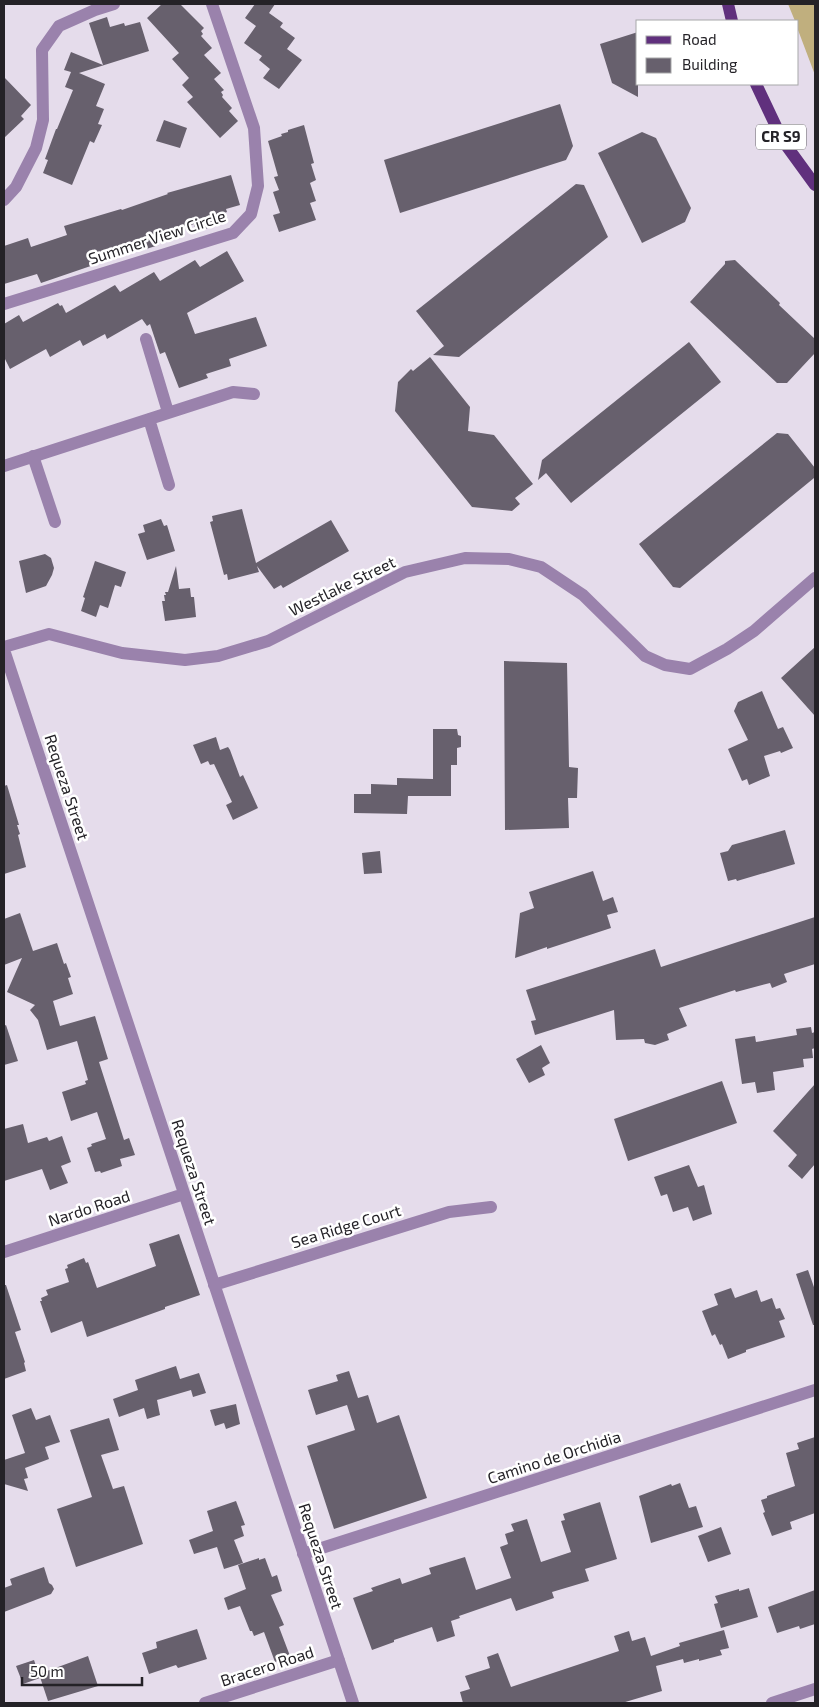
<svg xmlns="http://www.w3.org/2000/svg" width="819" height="1707" viewBox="0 0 819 1707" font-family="'Exo 2',sans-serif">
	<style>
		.green { fill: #c0af7e }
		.building { fill: #67606d }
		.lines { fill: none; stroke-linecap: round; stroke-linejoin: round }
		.minor { stroke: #9a82ac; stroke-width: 12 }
		.major { stroke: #60307d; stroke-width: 12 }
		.labels { text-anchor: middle; stroke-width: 5; stroke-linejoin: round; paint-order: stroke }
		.shield { fill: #fff; stroke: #666468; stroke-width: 1 }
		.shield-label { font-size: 15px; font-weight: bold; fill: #242227 }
		.street-label { font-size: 16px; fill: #242227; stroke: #fff }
	</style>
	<rect width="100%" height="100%" fill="#e5dceb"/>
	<path class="green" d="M788,4H815V75L798,30V21H795Z"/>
	<path class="building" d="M162,4H180L204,28L201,31L203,34L201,36L212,48L204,55L221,73L214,79L224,90L221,92L223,95L222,97L232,108L229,111L238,121L220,138L187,102L193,97L182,85L189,78L172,59L179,53L147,18Z
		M255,4H275L269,13L283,23L280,27L295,38L287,49L302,60L279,89L263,78L270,69L259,60L262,56L244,43L256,26L245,18Z
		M107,17L110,27L124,23L125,26L140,22L149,51L79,73L105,84L96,106L104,109L98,124L102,125L94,143L90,141L72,185L43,173L48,160L45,159L56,129H57L73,90L65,87L71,72L64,70L71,52L103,65L89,23Z
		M638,32V97L612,83L600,44Z
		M4,77L31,105L21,116L24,119L4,138Z
		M560,104L573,146L566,160L400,213L384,160Z
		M164,120L187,128L180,148L156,141Z
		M304,125L314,163L311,164L316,180L310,183L316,201L310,203L316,220L279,232L273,215L280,213L273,192L279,190L274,177L278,176L268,141L282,136L281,134L288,132V130Z
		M642,132L656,138L691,208L685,222L642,243L598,153Z
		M231,175L240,205L226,209L227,212L212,218L214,226L196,232L194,224L156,236L159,245L143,250L141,245L118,252L120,256L41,283L37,274L4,284V246L28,238L31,247L67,235L64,226L121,209L122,210L168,194L167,193Z
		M576,184L584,185L608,237L459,357L433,355L444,346L416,311Z
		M227,251L244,281L187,313L195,334L256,317L267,346L229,359L231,366L206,374L208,378L179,388L165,352L160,354L150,324L147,326L142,319L107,339L105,334L83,346L80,340L50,357L46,349L10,369L4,357V324L19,315L23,322L58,303L60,306L62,305L66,313L115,285L120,292L154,272L160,281L195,260L200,267Z
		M735,260L780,303L779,305L815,339V353L787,383H777L690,302L725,264V261Z
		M689,342L721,382L571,503L546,473L538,480L542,460Z
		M430,357L470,407L468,431L494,435L533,484L515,498L520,504L512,511L472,507L395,411L398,382L411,369L413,371Z
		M777,433L788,434L815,468L814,478L680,588L673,587L639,544Z
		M242,509L256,563L331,520L349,551L283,588L281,585L274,589L257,566L259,572L228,580L227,574L224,575L210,522L213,521L212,516Z
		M161,519L164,526L167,525L175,551L147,560L138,534L145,532L143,525Z
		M45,554L51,558L54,568L52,575L46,586L26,593L19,561Z
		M95,561L126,572L121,587L115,585L108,608L100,605L96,617L81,611L85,598L83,597Z
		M176,566L179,589L190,588L191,597H194L196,617L165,621L162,601H165L164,595H166L165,592H168Z
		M815,647V716L781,678Z
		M504,661L567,663L569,767L578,768L577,798H568L569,828L505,830Z
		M762,691L778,729L783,727L793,748L781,753L780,751L764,756L770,776L749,785L747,779L742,781L728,749L748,740L734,711L738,702Z
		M433,729H457L458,735L461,736V747L457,748V765H451V796H408L407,814L354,813V794H371V784L397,785V778L433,779Z
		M216,737L220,750L228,747L230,750L240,777L243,775L258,808L233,820L226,805L232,802L214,764L210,765L208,761L201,764L193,745Z
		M7,785L19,825H17L20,834L18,835L26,867L4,874V786Z
		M785,830L795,864L737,881L736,879L728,881L720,853L728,851L732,845Z
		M380,851L382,873L364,874L362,853Z
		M593,871L603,901L613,897L618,912L607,915L611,928L547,949V947L515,958L520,913L534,908L529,892Z
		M20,913L33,951L57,943L64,964L66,963L71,977L68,978L73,994L53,1001L60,1026L95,1016L108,1059L99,1062L124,1140L129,1138L135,1155L120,1159L122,1166L101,1173L100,1171L95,1172L87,1148L92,1146L91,1144L106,1139L97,1112L71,1121L62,1092L86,1084L85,1081L88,1080L77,1041L47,1050L38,1020L30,1010L35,1005L7,992L22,958L4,965V919Z
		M815,917V964L784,974L787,982L772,988L770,983L736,992L735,990L679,1008L687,1026L667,1034L669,1040L655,1045L645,1043L644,1039L616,1040L614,1010L535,1035L531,1021L536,1020L526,990L655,949L661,967Z
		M6,1025L18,1061L4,1065V1026Z
		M811,1027L812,1033L815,1032V1048L812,1049L813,1058L803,1059L804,1067L773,1072L775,1090L757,1093L755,1082L742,1084L735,1039L755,1036L756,1042L797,1035L796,1029Z
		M541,1045L550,1063L542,1068L545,1075L529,1083L516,1059Z
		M722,1081L737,1123L628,1161L614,1119Z
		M815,1084V1164L802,1179L788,1166L797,1155L773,1131Z
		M23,1124L28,1143L47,1137L49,1141L62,1136L71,1162L61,1166L68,1183L50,1190L42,1169L4,1181V1129Z
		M689,1165L698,1187L704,1185L712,1214L693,1221L688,1207L673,1212L667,1194L661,1196L654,1177Z
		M179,1234L200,1295L165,1307V1309L87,1337L82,1321L51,1333L40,1301H42L41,1298L48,1295L46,1290L69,1282L65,1269L68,1268L67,1265L84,1258L86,1263L88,1262L97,1288L156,1266L149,1244Z
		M808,1270L815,1290V1325H813L796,1274Z
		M4,1285H6L21,1330L15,1332L25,1362L24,1363L26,1371L4,1379Z
		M731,1288L735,1298L757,1290L761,1302L772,1298L776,1309L780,1308L785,1319L779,1321L785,1337L746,1350V1352L728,1359L722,1344L720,1345L715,1334L712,1336L702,1311L718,1305L714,1294Z
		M176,1366L180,1379L199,1373L206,1393L193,1397L191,1390L157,1400L160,1415L147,1419L144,1408L119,1417L113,1399L138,1390L135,1380Z
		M349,1371L358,1398L368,1395L377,1423L399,1415L427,1498L334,1529L307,1446L355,1430L347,1405L316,1415L308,1390L338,1381L336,1375Z
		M236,1404L240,1424L226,1429L224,1423L215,1426L210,1410Z
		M31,1408L36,1420L50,1415L60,1442L45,1447L49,1459L25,1468L28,1478L24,1479L28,1491L4,1484V1460L25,1453L12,1415Z
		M109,1418L119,1450L101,1455L113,1489L124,1486L143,1544L76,1567L57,1509L92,1497L70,1430Z
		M815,1437V1513L790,1522L792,1529L772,1536L763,1513L765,1512L761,1500L767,1498V1496L795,1486L786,1453L799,1449L797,1443Z
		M680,1483L689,1508L696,1506L703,1527L651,1543L639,1496L671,1484L672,1486Z
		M236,1501L245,1525L241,1526L244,1536L234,1540L243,1563L224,1569L217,1547L194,1554L189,1540L213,1531L207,1511Z
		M600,1502L617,1559L585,1569L589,1581L552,1592L554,1598L516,1611L511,1598L459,1616L460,1618L451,1621L455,1636L437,1642L432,1627L394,1640V1642L372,1650L353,1598L373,1591L371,1588L400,1578L402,1584L431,1574L429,1568L465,1557L476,1590L511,1578L500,1547L508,1544L505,1534L514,1531L511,1524L527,1519L541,1562L571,1552L561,1521L565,1520L563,1514Z
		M721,1527L731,1554L708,1562L698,1536Z
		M259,1558V1560L265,1558L272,1577L277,1575L282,1591L271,1595L284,1625L279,1627L290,1656L275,1662L264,1632L254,1636L252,1631H250L240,1606L228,1610L224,1598L246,1589L238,1565Z
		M44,1567L49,1583L52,1585L54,1589L51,1594L4,1612V1588L12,1585L10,1579Z
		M749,1588L758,1617L721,1628L714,1604L718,1603L715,1596L739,1589V1591Z
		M815,1590V1624L800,1629L799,1626L777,1633L768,1607Z
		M197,1629L207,1659L178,1668L176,1665L149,1674L142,1653L157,1648L156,1642Z
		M724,1630L729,1648L720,1650L722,1655L699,1661V1659L684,1663L683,1659L656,1666L662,1691L622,1703H463L460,1692L470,1689L465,1676L490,1668L487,1657L498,1653L511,1687L619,1651L614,1636L629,1631L632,1641L645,1637L651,1656L680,1646L679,1643Z
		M88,1656L98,1686L48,1701L39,1674Z
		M34,1660L40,1678L23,1684L16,1666Z"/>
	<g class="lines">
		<path class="minor" d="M4,200L16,187L36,148L43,120L42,50L59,26L95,10L114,4
			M4,304L233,233L251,214L258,186L254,128L212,4
			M146,339L168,412
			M149,419L169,485
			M33,456L55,522
			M4,466L233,392L254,394
			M4,647L49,634L122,653L185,660L218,656L268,641L405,572L465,558L509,559L541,567L583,595L645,656L665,665L690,669L727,649L754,631L815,578
			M4,650L353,1703
			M4,1252L184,1194
			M214,1285L449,1212L491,1207
			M303,1554L815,1390
			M205,1703L339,1660
			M772,1703L815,1689"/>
		<path class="major" d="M728,4L732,21
			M756,84L783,141L815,185"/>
	</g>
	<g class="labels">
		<rect class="shield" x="756" y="124.5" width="50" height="25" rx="4"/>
		<g class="shield-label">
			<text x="781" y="142">CR S9</text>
		</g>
		<g class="street-label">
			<text transform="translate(157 237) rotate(-18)" y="6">Summer View Circle</text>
			<text transform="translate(342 586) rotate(-26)" y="6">Westlake Street</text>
			<text transform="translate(67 787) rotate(72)" y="6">Requeza Street</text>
			<text transform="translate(194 1172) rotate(72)" y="6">Requeza Street</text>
			<text transform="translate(89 1208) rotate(-18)" y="6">Nardo Road</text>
			<text transform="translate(346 1226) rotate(-17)" y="6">Sea Ridge Court</text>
			<text transform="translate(554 1457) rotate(-18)" y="6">Camino de Orchidia</text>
			<text transform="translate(321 1556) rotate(72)" y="6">Requeza Street</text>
			<text transform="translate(267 1666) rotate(-18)" y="6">Bracero Road</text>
		</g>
	</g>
	<rect width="819" height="1707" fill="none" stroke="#242227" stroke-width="10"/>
	<rect x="636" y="20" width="162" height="65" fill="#ffffff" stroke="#a7a7a9"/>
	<rect x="646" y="36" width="25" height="8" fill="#60307d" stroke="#a7a7a9"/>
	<text x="682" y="45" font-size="15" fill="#242227">Road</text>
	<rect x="646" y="58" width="25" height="15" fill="#67606d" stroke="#a7a7a9"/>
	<text x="682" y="70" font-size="15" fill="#242227">Building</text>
	<path d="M22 1677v8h120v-8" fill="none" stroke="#242227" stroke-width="2.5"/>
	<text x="30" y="1677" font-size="15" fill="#242227" stroke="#ffffff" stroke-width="4" paint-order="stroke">50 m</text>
</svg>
